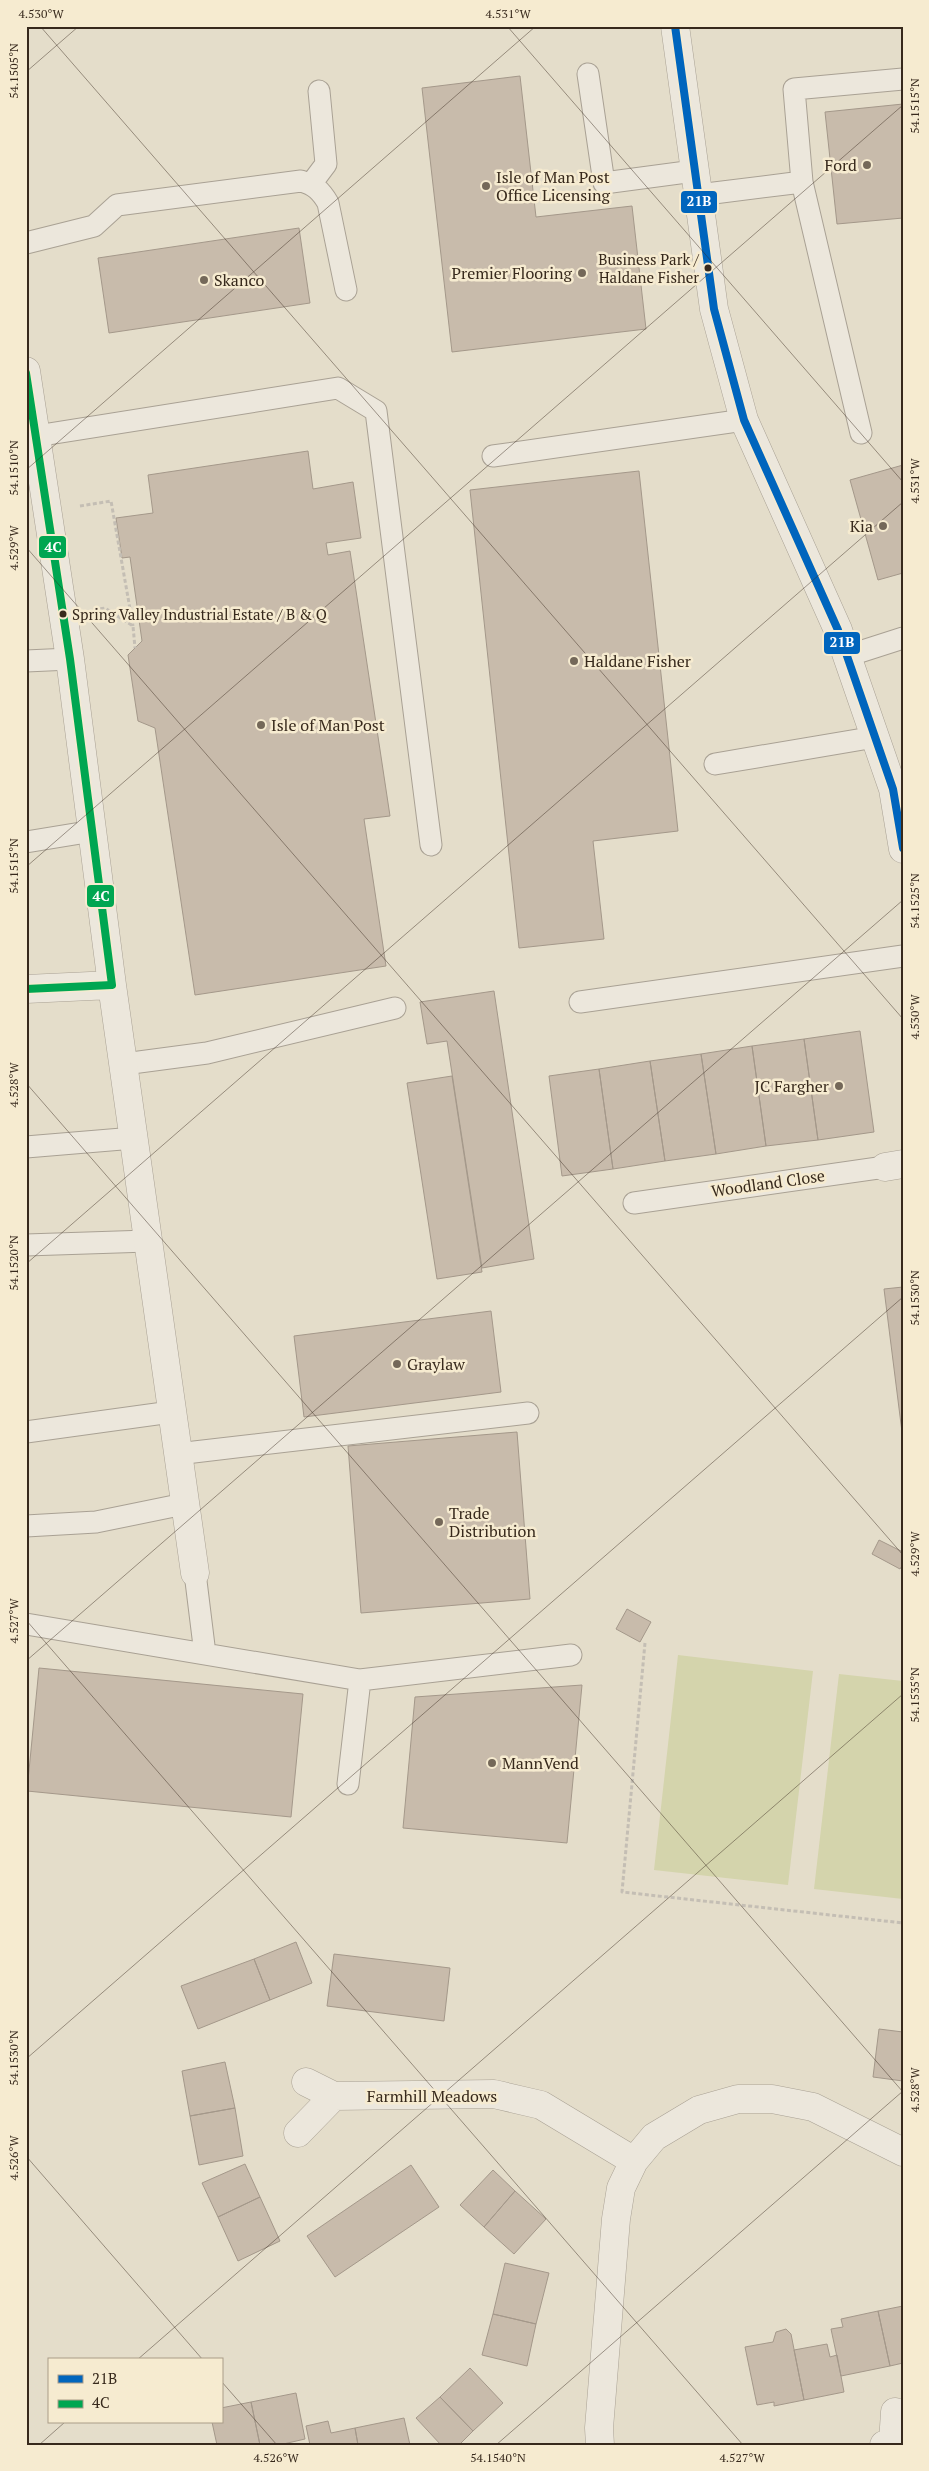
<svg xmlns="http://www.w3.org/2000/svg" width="929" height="2471" viewBox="0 0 929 2471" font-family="'PT Serif',serif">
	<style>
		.green { fill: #d4d4ac }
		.building { fill: #c8bbab; stroke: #a4988a }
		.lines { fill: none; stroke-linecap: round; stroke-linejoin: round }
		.service-casing { stroke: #a9a194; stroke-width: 23 }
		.minor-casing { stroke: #a9a194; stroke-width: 29 }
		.path { stroke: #c4beb4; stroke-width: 3; stroke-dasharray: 4 2.5; stroke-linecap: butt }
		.service { stroke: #ece7dc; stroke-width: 21 }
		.minor { stroke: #ece7dc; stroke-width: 28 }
		.bus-1-casing { stroke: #f6ebd0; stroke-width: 11 }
		.bus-2-casing { stroke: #f6ebd0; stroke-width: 11 }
		.bus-1 { stroke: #0065bd; stroke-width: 8 }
		.bus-2 { stroke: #00a651; stroke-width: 8 }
		.ticks { fill: none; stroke: #37291c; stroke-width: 1; stroke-opacity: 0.45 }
		.poi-dot { fill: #746859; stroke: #f6ebd0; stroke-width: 2 }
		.bus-dot { fill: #37291c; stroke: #f6ebd0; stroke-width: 2 }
		.labels { text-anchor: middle; stroke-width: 5; stroke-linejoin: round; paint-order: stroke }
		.bus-label { font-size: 15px; fill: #37291c; stroke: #f6ebd0; text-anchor: end }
		.poi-label { font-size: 16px; fill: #37291c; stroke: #f6ebd0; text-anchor: start }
		.street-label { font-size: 16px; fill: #37291c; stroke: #f6ebd0 }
		.line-badge { stroke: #f6ebd0; stroke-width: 2 }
		.badge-label { font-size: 14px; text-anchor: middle; font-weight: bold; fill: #fff }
		.neatline { fill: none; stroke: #37291c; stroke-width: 2 }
		.ticks-label { font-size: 12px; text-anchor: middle; fill: #37291c }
	</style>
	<rect width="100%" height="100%" fill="#e4ddca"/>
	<path class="green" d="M678,1655L813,1671L788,1885L654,1870Z
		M839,1674L903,1681V1899L814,1889Z"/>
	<path class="building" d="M520,76L536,217L632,206L646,329L452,352L422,88Z
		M903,104V218L837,224L825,112Z
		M299,228L310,303L109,333L98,258Z
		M308,451L313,489L353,482L361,538L326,543L328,555L350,551L390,816L364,819L386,966L195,995L155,728L138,721L128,655L142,641L130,557L122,558L116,518L153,513L148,475Z
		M903,465V573L878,580L850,480Z
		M639,471L678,831L593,841L604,939L519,948L470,490Z
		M494,991L534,1259L482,1268L447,1041L427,1044L420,1002Z
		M860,1031L874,1132L818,1140L804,1039Z
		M804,1039L818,1140L766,1146L752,1046Z
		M752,1046L766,1146L716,1154L701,1054Z
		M701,1054L716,1154L665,1161L650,1061Z
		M650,1061L665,1161L613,1169L599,1069Z
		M599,1069L613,1169L562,1176L549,1076Z
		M452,1076L482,1272L437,1279L407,1083Z
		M903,1287V1440L884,1289Z
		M491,1311L501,1392L304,1417L294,1336Z
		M517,1432L530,1599L361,1613L348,1446Z
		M879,1540L903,1552V1564L900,1569L872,1554Z
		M627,1609L651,1622L640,1642L616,1629Z
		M39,1668L303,1694L291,1817L27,1791Z
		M582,1685L567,1843L403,1828L415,1697Z
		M296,1942L312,1983L270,2000L254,1959Z
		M334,1954L450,1968L444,2021L327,2006Z
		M254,1959L270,2000L198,2029L181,1986Z
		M879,2029L903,2032V2081L873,2077Z
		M225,2062L235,2108L190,2116L182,2071Z
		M235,2108L243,2156L199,2165L190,2116Z
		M245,2164L260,2197L218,2217L202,2183Z
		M411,2165L439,2207L335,2277L307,2236Z
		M493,2170L515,2191L484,2227L460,2205Z
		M515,2191L546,2219L514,2254L484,2227Z
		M260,2197L280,2241L238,2261L218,2217Z
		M505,2263L549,2273L536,2324L493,2314Z
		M903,2306V2363L890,2366L878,2311Z
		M878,2311L890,2366L841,2376L831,2329L843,2327L841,2319Z
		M493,2314L536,2324L527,2366L482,2355Z
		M786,2329L791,2334L804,2400L774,2406V2402L757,2405L745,2347L773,2342L776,2332Z
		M827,2344L830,2357L837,2355L844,2392L804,2400L794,2350Z
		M470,2368L503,2403L473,2431L440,2397Z
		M296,2393L305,2439L279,2445H260L251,2402Z
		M440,2397L473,2431L459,2445H441L416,2418Z
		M251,2402L260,2445H217L212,2422H221V2408Z
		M404,2418L410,2445H358L355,2428Z
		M328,2421L331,2433L355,2428L358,2445H310L306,2426Z"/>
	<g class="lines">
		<g class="service-casing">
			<path id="service" d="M588,74L604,183L694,171
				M311,184L326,164L319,91
				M698,195L802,182
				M26,243L94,226L117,205L301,181C315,185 321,191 328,203L346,290
				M861,433L802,182L794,89L903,79
				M36,436L338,388L376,411L431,845
				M493,456L744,420
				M847,656L903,638
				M26,661L70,659
				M715,764L875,737
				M26,842L93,831
				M580,1002L903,956
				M124,1064L207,1053L395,1008
				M26,1147L134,1138
				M634,1203L885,1167
				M26,1245L148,1241
				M26,1432L171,1412
				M177,1454L528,1413
				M26,1526L96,1522L184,1504
				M195,1573L205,1654
				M26,1624L360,1680L571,1655
				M348,1784L360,1680"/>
		</g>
		<g class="minor-casing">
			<path id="minor" d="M675,26L714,309L744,420L838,630L893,789L903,849
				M26,371L70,659L112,985L195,1573
				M26,989L112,985
				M885,1167L903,1164
				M306,2082L334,2096
				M298,2133L334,2096L494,2094L541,2105L634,2161
				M600,2445L599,2428L616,2219L621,2188L634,2161L654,2137L699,2110L738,2099H772L813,2107L903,2152
				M884,2445L893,2443L895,2412"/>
		</g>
		<path class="path" d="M80,506L111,501L133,626
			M94,610L105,608L133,626L135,648
			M645,1643L622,1892L903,1923"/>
		<use href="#service" class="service"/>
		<use href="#minor" class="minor"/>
		<g class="bus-1-casing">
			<path id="bus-1" d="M675,26L714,309L744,420L838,630L893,789L903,848"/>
		</g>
		<g class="bus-2-casing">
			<path id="bus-2" d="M26,373L70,659L112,985L26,989"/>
		</g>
		<use href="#bus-1" class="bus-1"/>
		<use href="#bus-2" class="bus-2"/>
	</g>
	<path class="ticks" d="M40,26L903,1019M507,26L903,482M26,72L79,26M26,470L536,26M26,547L903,1555M26,867L903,105M26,1083L903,2092M26,1264L903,502M26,1620L743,2445M26,1661L903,900M26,2059L903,1297M26,2156L203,2360M137,2360L903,1694M221,2381L277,2445M39,2445L65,2422M496,2445L903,2091"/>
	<g class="poi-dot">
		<circle cx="867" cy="165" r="5"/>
		<circle cx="486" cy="186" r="5"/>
		<circle cx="582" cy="273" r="5"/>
		<circle cx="204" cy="280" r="5"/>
		<circle cx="883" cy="526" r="5"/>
		<circle cx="574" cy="661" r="5"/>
		<circle cx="261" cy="725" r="5"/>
		<circle cx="839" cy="1086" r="5"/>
		<circle cx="397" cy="1364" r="5"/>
		<circle cx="439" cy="1522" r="5"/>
		<circle cx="492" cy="1763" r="5"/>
	</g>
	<g class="bus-dot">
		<circle cx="708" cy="268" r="4.5"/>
		<circle cx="63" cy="614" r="4.5"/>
	</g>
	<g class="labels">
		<g class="bus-label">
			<text x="699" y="265">Business Park /<tspan x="699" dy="18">Haldane Fisher</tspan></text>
			<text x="72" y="620" text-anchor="start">Spring Valley Industrial Estate / B &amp; Q</text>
		</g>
		<g class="poi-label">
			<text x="857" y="171" text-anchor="end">Ford</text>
			<text x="496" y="183">Isle of Man Post<tspan x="496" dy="18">Office Licensing</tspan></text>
			<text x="572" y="279" text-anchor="end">Premier Flooring</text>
			<text x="214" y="286">Skanco</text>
			<text x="873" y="532" text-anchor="end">Kia</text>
			<text x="584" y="667">Haldane Fisher</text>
			<text x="271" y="731">Isle of Man Post</text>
			<text x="829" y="1092" text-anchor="end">JC Fargher</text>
			<text x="407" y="1370">Graylaw</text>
			<text x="449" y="1519">Trade<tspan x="449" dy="18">Distribution</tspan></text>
			<text x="502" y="1769">MannVend</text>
		</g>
		<g class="street-label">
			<text transform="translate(768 1183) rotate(-8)" y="6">Woodland Close</text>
			<text x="432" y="2102">Farmhill Meadows</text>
		</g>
	</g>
	<g class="line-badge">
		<rect x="680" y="190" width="38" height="24" rx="5" fill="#0065bd"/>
		<rect x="38" y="535" width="29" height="24" rx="5" fill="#00a651"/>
		<rect x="823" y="631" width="38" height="24" rx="5" fill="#0065bd"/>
		<rect x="86" y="884" width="29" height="24" rx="5" fill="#00a651"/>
	</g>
	<g class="badge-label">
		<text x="699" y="206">21B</text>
		<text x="53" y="552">4C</text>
		<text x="842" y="647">21B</text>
		<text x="101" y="901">4C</text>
	</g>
	<rect width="929" height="2471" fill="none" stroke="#f6ebd0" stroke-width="55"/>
	<rect x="48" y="2358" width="175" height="65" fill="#f6ebd0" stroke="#aa9d88"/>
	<rect x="58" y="2375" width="25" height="8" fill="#0065bd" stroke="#aa9d88"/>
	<text x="92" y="2384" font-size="15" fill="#37291c">21B</text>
	<rect x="58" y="2400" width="25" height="8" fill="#00a651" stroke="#aa9d88"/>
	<text x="92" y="2408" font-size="15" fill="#37291c">4C</text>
	<rect x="28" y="28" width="874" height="2416" class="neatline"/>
	<g class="ticks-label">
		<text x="41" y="18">4.530°W</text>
		<text x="508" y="18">4.531°W</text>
		<text transform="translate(14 71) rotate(-90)" y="4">54.1505°N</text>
		<text transform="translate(915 106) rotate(-90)" y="4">54.1515°N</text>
		<text transform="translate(14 468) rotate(-90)" y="4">54.1510°N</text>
		<text transform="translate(915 481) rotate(-90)" y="4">4.531°W</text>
		<text transform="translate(14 548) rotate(-90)" y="4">4.529°W</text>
		<text transform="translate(14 866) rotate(-90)" y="4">54.1515°N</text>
		<text transform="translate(915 901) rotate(-90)" y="4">54.1525°N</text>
		<text transform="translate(915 1017) rotate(-90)" y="4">4.530°W</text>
		<text transform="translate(14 1085) rotate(-90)" y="4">4.528°W</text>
		<text transform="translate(14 1263) rotate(-90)" y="4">54.1520°N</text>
		<text transform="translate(915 1298) rotate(-90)" y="4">54.1530°N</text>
		<text transform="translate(915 1554) rotate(-90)" y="4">4.529°W</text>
		<text transform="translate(14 1621) rotate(-90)" y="4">4.527°W</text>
		<text transform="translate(915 1695) rotate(-90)" y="4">54.1535°N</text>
		<text transform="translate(14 2058) rotate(-90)" y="4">54.1530°N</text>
		<text transform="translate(915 2090) rotate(-90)" y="4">4.528°W</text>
		<text transform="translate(14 2158) rotate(-90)" y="4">4.526°W</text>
		<text x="276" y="2462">4.526°W</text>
		<text x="498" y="2462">54.1540°N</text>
		<text x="742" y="2462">4.527°W</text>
	</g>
</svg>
